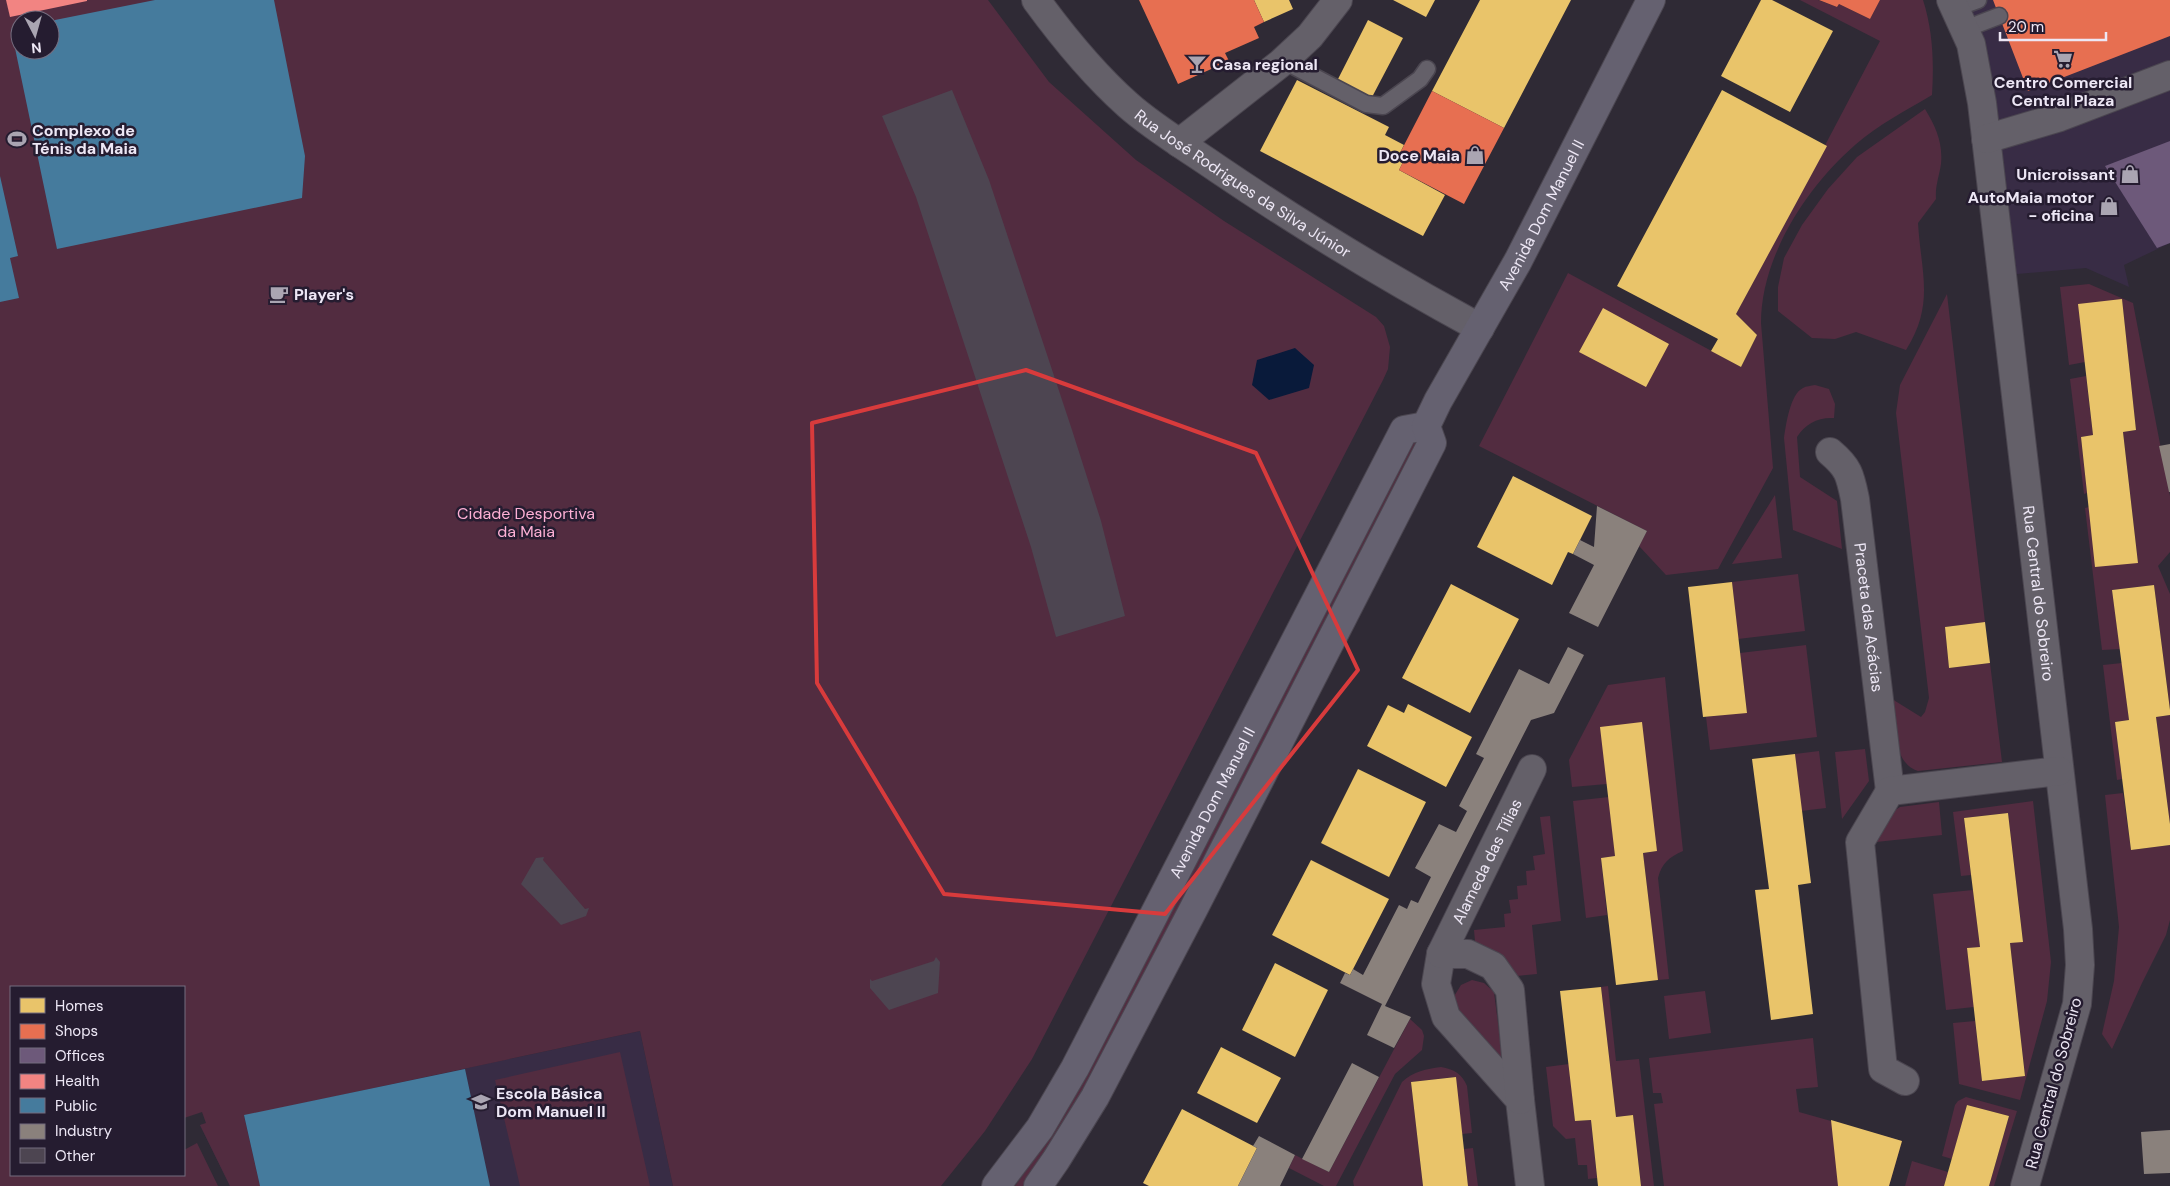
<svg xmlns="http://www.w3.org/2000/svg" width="2170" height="1186" viewBox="0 0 2170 1186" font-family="'DM Sans',sans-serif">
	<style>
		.built { fill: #382c45 }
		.green { fill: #522c40; fill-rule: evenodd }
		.water { fill: #091a3a }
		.homes { fill: #e9c46a }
		.shops { fill: #e76f51 }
		.offices { fill: #6d597a }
		.health { fill: #f28482 }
		.public { fill: #457b9d }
		.industry { fill: #8a817c }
		.building { fill: #4d4551 }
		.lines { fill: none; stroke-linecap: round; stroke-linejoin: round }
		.service-casing { stroke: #4b4650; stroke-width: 19 }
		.minor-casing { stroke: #4b4650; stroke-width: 30 }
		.primary-casing { stroke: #4b4650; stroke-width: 30 }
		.service { stroke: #646069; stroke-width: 16 }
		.minor { stroke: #646069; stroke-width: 28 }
		.primary { stroke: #656170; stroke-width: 28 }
		.marked { fill: none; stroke: #d83b3c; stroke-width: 4; stroke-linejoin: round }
		.labels { text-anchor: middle; stroke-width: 5; stroke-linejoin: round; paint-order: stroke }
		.poi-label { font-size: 16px; font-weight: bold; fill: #ede7f5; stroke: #251c30; text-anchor: start }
		.street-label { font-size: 16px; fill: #ede7f5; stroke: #251c30 }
		.park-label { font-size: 16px; fill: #fdb0d5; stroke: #251c30 }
	</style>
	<rect width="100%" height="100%" fill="#2f2a35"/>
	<path class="built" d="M1955,0H2170V72L1988,137Z
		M2170,78V243L2124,265L2129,287L2086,268L2006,275L1989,143Z
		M640,1031L673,1186H230L200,1125Z"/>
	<path class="green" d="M0,0H988L1049,82L1136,160L1224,221L1376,317L1384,326L1390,347L1388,369L1383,380L1032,1059L985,1131L941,1186H673L640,1031L244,1116L260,1186H230L200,1125L206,1123L202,1112L184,1118V987H11V1175H184V1150L197,1143L218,1186H0ZM20,20H50V50H20Z
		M1800,0H1818L1837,7L1839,4L1870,19L1880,0H1923C1933,31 1934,63 1932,95C1905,111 1878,125 1855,145C1806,188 1761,257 1761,323L1773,468L1718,569L1666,575L1639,546L1647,531L1479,446L1568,273L1741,367L1757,335L1736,314L1880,41Z
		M1925,109C1936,127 1943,143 1941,164C1939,177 1935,186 1936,199L1918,223C1921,273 1935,304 1906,350L1856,332L1835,339L1812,338L1778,311V287L1784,258L1802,225L1828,189L1857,157Z
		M2089,284L2133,303L2170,496V552L2158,566L2170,594V710L2154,585L2112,590L2120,649L2102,650L2085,508L2089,507L2138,563L2123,432L2136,430L2122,300L2085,362L2069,365L2060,287Z
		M1947,294L1985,622L1945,627L1949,668L1990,663L2002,762L1918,771C1892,763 1895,722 1892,699L1921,717L1925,712L1929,698L1896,413L1900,385Z
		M2086,376L2093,435L2081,437L2087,493L2084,494L2070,379Z
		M1815,385L1829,389L1835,404L1834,418C1818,417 1805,424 1797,437L1800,477L1837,501L1842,549L1793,530L1784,438C1786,425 1790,394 1803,388C1806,386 1811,386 1815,385Z
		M1419,429L1425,432L1101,1063L1035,1172L1024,1186H1015L1047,1141L1094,1061Z
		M1775,495L1782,558L1732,564Z
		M1798,574L1805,631L1738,639L1732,582Z
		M1806,645L1817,737L1710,750L1706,717L1747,712L1740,653Z
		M2122,663L2129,720L2115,722L2122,779L2117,780L2103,665Z
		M1665,677L1683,851C1669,857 1662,863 1658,878L1669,979L1658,980L1643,853L1657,851L1607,784L1572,787L1569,760L1608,685Z
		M2170,715V824L2156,717Z
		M1865,749L1869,781L1842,819L1835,752Z
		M1819,751L1826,808L1801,811L1795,754Z
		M2123,793L2131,850L2170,845V920L2166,935L2142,983L2112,1049L2102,1034L2114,981L2119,927L2105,795Z
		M1609,797L1615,856L1601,858L1607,915L1586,918L1573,801Z
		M2033,801L2051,962L2047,1001L2020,1100L1959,1084L1953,1023L1975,1021L1982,1081L2025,1075L2010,943L2023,941L2008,813L1964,818L1971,875L1961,876L1953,812Z
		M1939,802L1942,835L1876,842V836L1892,812L1900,807Z
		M1550,816L1561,921L1532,925L1537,974L1517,976L1506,962L1476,952L1474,930L1505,927L1504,914L1511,913L1509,900L1518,899L1517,886L1527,885L1526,871L1535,870L1533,856L1545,854L1540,817Z
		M1973,890L1980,947L1967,948L1974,1007L1946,1010L1933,894Z
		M1472,980L1484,983L1494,992L1503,1062L1461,1018L1453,998L1461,985Z
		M1608,986L1616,1061L1639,1059L1654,1186H1641L1633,1115L1616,1117L1601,987Z
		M1705,991L1711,1033L1669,1039L1664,996Z
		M1410,1019L1422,1030L1424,1036L1422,1050L1395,1074L1336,1186H1324L1289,1168L1295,1155L1329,1172Z
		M1813,1038L1818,1087L1796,1089L1799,1112L1902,1141L1889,1186H1664L1654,1104L1663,1103L1661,1093H1653L1649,1058Z
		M620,1052L650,1186H520L495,1080Z
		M1569,1064L1575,1121L1591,1120L1597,1178L1588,1179L1587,1165H1578L1575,1138L1566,1139L1553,1126L1546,1067Z
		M1441,1067C1454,1069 1462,1074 1467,1086L1472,1133L1462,1134L1455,1077L1411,1082L1423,1186H1354L1353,1181L1402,1082C1414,1071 1426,1069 1441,1067Z
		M1966,1097L2017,1111L1994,1186H1989L2009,1116L1967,1105L1952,1159L1942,1156L1955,1105L1958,1101Z
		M1473,1148L1478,1186H1468L1464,1149Z
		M1912,1161L1948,1172L1944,1186H1905Z"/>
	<path class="water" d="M1295,348L1314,365L1309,388L1269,400L1252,385L1257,360Z"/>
	<path class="homes" d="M1254,0H1289L1293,9L1264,22Z
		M1393,0H1435L1426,17Z
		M1480,0H1571L1504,128L1432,91Z
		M1761,0H1772L1833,31L1790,112L1721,76Z
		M1368,20L1403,38L1371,99L1337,81Z
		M1297,80L1389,127L1385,135L1404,145L1400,153L1406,156L1399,170L1445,195L1423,236L1260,151Z
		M1722,90L1827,146L1736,314L1757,335L1741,367L1711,351L1718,339L1617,286Z
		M2122,299L2136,430L2123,432L2138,563L2095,567L2081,437L2093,435L2078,304Z
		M1603,308L1669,344L1646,387L1579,352Z
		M1513,476L1592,516L1573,554L1568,552L1552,585L1477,547Z
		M1732,582L1747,713L1703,717L1688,587Z
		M1451,584L1519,619L1470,713L1402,678Z
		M2154,585L2170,710V715L2156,717L2170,824V845L2131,850L2115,722L2129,720L2112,590Z
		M1985,622L1990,663L1949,668L1945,627Z
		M1408,704L1472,737L1446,787L1367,746L1388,705L1404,713Z
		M1642,722L1657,851L1643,853L1658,980L1616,985L1601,858L1615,856L1600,727Z
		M1795,754L1811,883L1798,885L1813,1014L1771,1020L1755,890L1769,889L1752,759Z
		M1358,769L1426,802L1389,877L1321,843Z
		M2008,813L2023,942L2010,943L2025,1076L1982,1081L1967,948L1980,947L1964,818Z
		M1311,860L1389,899L1350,975L1272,935Z
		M1275,963L1328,990L1295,1057L1242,1030Z
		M1601,987L1616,1117L1633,1115L1641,1186H1598L1591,1120L1575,1121L1560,991Z
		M1221,1047L1281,1078L1257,1123L1197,1093Z
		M1456,1077L1468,1186H1423L1411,1082Z
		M1967,1105L2009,1116L1989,1186H1944Z
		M1182,1109L1257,1148L1238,1186H1149L1143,1183Z
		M1831,1120L1902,1141L1889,1186H1838Z"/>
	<path class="shops" d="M1139,0H1254L1264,22L1254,27L1259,38L1225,53L1229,61L1178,84Z
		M1819,0H1880L1870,19L1839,4L1837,7Z
		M1993,0H2170V36L2028,91Z
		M1432,91L1504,128L1464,204L1399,170L1406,156L1400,153Z"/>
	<path class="offices" d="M2170,141V243L2157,248L2105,166Z"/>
	<path class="health" d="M6,0H87V1L10,17Z"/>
	<path class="public" d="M155,0H274L305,156L302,198L57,249L11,29L20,28V50H50V21Z
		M0,176L18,256L10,258L19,298L0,302Z
		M465,1069L490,1186H260L244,1115Z"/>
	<path class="industry" d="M2170,444V492H2169L2159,446Z
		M1597,506L1647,531L1598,627L1569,613L1594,565L1573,554L1580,540L1594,547Z
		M1568,647L1584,655L1554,713L1531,720L1385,1006L1411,1017L1394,1048L1367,1035L1382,1004L1340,983L1345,973L1350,975L1353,969L1363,975L1399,905L1407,909L1411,900L1418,903L1431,877L1415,868L1439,824L1456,832L1467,811L1459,806L1484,758L1476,754L1519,669L1549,684Z
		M1352,1063L1379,1077L1329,1172L1302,1159Z
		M2170,1130V1173L2144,1174L2141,1132Z
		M1259,1136L1295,1155L1280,1186H1238L1257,1148L1253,1146Z"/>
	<path class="building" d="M952,90L989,180L1072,430L1101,521L1125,616L1056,637L1031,547L916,197L882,116Z
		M544,857L543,860L585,909L589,908L586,916L561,925L521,884L536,858Z
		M936,957L940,962L938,993L889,1010L870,988V979L872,981L934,961Z"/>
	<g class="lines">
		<g class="service-casing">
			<path id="service" d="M1956,8L1978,0
				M1965,29L1999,16
				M1284,61L1366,104L1383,106L1420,79L1427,69"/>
		</g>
		<g class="minor-casing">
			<g id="minor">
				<path id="s1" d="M1036,0C1063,37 1093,74 1128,105C1155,129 1188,148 1218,169C1302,226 1390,279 1480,328"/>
				<path id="s2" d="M1951,0L1971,44L1982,103L2078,929L2080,965L2077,1004L2025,1186"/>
				<path d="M1986,139L2060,117L2170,75"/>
				<path d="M1179,143L1281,63L1310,36L1338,0"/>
				<path id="s3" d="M1830,452C1849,468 1850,475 1855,499L1890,791"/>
				<path d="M1441,954L1436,984L1446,1017L1520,1100L1530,1186"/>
				<path d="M1905,1081L1883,1069L1860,842L1890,791L2059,771"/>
				<path id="s4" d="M1520,1100L1510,990L1493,966L1468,954H1441L1532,769"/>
			</g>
		</g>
		<g class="primary-casing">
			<g id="primary">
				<path id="s5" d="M996,1186L1040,1128L1075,1068L1404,430L1426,426"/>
				<path id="s6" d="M1038,1186L1056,1160L1095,1097L1194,908L1432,443L1426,426L1438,401L1518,261L1651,0"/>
			</g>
		</g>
		<use href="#service" class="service"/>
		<use href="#minor" class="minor"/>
		<use href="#primary" class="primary"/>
	</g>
	<path class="marked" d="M1026,370L1256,453L1358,670L1165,914L944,894L817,683L812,423Z"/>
	<defs>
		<g id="supermarket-bare" transform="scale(1.5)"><path d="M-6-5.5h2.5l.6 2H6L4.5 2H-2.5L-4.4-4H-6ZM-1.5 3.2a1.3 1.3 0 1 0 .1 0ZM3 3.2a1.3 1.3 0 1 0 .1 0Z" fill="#aaa5b2" stroke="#251c30" stroke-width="2.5" paint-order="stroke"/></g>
		<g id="bar-bare" transform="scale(1.5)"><path d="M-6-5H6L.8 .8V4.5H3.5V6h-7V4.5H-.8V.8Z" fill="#aaa5b2" stroke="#251c30" stroke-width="2.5" paint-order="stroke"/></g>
		<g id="stadium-bare" transform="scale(1.5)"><path d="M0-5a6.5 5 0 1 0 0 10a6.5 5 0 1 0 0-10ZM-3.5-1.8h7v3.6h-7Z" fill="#aaa5b2" stroke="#251c30" stroke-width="2.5" paint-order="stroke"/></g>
		<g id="shop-bare" transform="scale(1.5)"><path d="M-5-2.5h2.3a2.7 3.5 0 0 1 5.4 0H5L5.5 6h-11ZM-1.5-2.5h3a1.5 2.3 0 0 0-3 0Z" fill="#aaa5b2" stroke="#251c30" stroke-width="2.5" paint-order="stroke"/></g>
		<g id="cafe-bare" transform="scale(1.5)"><path d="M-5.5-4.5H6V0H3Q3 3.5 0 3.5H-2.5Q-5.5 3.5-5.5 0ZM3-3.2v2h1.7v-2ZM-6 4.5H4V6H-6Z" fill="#aaa5b2" stroke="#251c30" stroke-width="2.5" paint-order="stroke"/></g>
		<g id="school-bare" transform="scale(1.5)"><path d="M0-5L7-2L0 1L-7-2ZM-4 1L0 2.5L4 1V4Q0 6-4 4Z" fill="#aaa5b2" stroke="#251c30" stroke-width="2.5" paint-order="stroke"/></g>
	</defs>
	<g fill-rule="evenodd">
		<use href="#supermarket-bare" x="2063" y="59"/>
		<use href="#bar-bare" x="1197" y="64"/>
		<use href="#stadium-bare" x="17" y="139"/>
		<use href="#shop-bare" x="1475" y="155"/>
		<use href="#shop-bare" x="2130" y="174"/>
		<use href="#shop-bare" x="2109" y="206"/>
		<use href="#cafe-bare" x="279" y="294"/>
		<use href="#school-bare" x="481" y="1102"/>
	</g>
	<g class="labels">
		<g class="poi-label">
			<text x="1212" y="70">Casa regional</text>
			<text x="2063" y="88" text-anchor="middle">Centro Comercial<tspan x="2063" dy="18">Central Plaza</tspan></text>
			<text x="32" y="136">Complexo de<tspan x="32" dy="18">Ténis da Maia</tspan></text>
			<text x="1460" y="161" text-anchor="end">Doce Maia</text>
			<text x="2115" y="180" text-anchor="end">Unicroissant</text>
			<text x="2094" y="203" text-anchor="end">AutoMaia motor<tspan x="2094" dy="18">- oficina</tspan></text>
			<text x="294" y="300">Player's</text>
			<text x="496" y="1099">Escola Básica<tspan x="496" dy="18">Dom Manuel II</tspan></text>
		</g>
		<g class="street-label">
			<text dy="6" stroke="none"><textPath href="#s1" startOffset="279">Rua José Rodrigues da Silva Júnior</textPath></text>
			<text dy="6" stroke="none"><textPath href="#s6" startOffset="1100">Avenida Dom Manuel II</textPath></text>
			<text dy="6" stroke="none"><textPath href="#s2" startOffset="602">Rua Central do Sobreiro</textPath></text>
			<text dy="6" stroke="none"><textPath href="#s3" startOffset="174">Praceta das Acácias</textPath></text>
			<text dy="6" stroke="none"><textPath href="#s5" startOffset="441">Avenida Dom Manuel II</textPath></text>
			<text dy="6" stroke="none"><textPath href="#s4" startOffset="298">Alameda das Tílias</textPath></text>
			<text transform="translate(2053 1083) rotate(-75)" y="6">Rua Central do Sobreiro</text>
		</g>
		<g class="park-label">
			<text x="526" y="519">Cidade Desportiva<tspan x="526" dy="18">da Maia</tspan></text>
		</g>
	</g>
	<rect x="10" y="986" width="175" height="190" fill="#251c30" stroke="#756d7f"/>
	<rect x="20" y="998" width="25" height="15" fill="#e9c46a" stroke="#756d7f"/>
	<text x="55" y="1011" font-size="15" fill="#ede7f5">Homes</text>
	<rect x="20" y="1024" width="25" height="15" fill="#e76f51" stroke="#756d7f"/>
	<text x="55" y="1036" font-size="15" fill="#ede7f5">Shops</text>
	<rect x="20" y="1048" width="25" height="15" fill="#6d597a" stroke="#756d7f"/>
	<text x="55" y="1061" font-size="15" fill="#ede7f5">Offices</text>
	<rect x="20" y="1074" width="25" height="15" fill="#f28482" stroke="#756d7f"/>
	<text x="55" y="1086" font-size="15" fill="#ede7f5">Health</text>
	<rect x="20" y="1098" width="25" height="15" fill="#457b9d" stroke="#756d7f"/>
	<text x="55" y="1111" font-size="15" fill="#ede7f5">Public</text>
	<rect x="20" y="1124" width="25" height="15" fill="#8a817c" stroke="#756d7f"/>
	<text x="55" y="1136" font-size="15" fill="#ede7f5">Industry</text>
	<rect x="20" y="1148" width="25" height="15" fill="#4d4551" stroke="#756d7f"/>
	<text x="55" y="1161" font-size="15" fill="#ede7f5">Other</text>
	<g transform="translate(35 35) rotate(174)"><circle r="24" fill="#251c30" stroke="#756d7f"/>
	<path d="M0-4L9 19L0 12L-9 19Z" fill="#aaa5b2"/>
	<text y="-8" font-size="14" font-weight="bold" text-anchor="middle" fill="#ede7f5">N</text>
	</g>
	<path d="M2000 32v8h106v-8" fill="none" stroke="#ede7f5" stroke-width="2.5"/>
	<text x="2008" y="32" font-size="15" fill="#ede7f5" stroke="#251c30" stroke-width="4" paint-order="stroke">20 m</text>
</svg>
